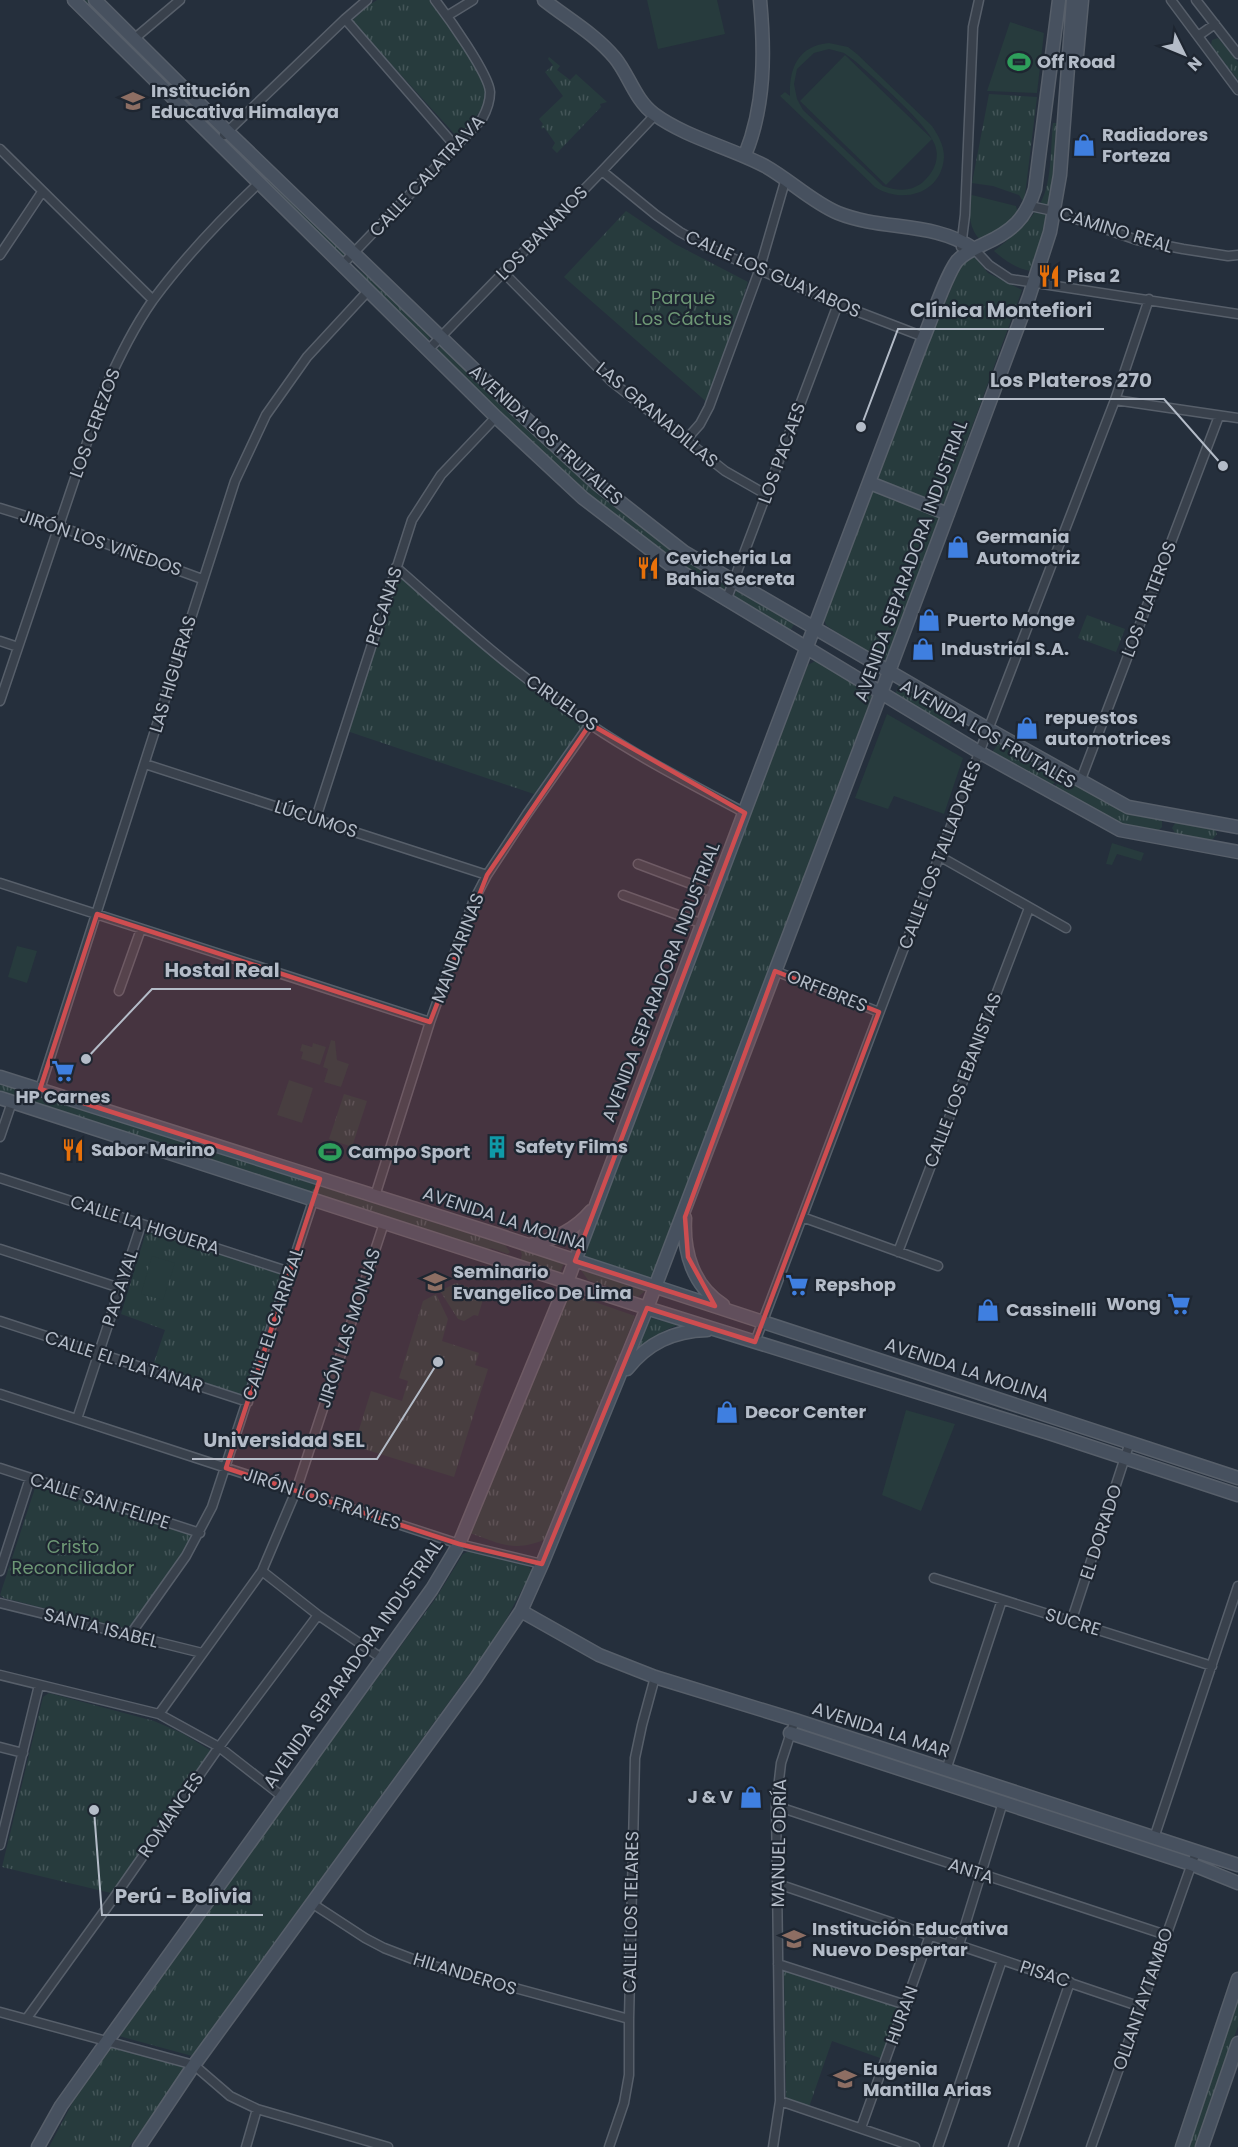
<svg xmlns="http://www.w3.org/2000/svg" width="1238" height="2147" viewBox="0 0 1238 2147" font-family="Poppins,sans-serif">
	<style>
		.grass { fill: url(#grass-tufts) }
		.garden { fill: #273b3d; fill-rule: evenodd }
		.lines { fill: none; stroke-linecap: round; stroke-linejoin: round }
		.street-casing { stroke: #575f6a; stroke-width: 11 }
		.secondary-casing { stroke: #575f6a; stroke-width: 15 }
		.street { stroke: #39414c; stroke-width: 8 }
		.secondary { stroke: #47515f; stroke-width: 12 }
		.marked { fill: #ce4d50; fill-opacity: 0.2; stroke: #ce4d50; stroke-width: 4.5; stroke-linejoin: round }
		.labels { text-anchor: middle; stroke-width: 4.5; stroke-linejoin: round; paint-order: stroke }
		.poi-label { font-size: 18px; font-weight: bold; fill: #b4bcc8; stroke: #1e2631; text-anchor: start }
		.street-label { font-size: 18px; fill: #b4bcc8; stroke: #1e2631 }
		.park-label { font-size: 18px; fill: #6d9775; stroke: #1e2631 }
		.leader { fill: none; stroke: #b4bcc8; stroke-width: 2 }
		.callout-dot { fill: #b4bcc8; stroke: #1e2631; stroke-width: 2 }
		.callout-label { font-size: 20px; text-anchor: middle; font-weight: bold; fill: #b4bcc8; stroke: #1e2631; stroke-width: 4.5; stroke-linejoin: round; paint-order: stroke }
	</style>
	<defs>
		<pattern id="grass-tufts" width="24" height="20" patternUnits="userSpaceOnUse" patternTransform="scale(1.5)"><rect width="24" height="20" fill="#273b3d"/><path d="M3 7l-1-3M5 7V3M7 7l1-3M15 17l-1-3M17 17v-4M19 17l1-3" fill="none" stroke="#445558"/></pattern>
	</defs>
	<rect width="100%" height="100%" fill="#252f3c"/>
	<path class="grass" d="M78,0H87L222,133L216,137Z
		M377,0H431L454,30L488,91L483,107L459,139L352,21L366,7Z
		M1218,38L1238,62V80L1211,45L1212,40Z
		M549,57L560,66L557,70L570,80L576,74L607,102L600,104L601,107L557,153L552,148L555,143L544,127L542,129L541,127L543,124L539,119L563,96L545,72L553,65L548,59Z
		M989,94L1037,97L1024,203L1019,195L993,186L972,183Z
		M1053,123H1060L1052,198L1036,272C1018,270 1007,262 994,251C1009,239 1026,226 1037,209C1053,186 1050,150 1053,123Z
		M228,137L345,253L344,258L339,260L222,141Z
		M626,211L675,244L748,282L709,404L564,277Z
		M974,256L988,273L1022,290L886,662L833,630L826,625L824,619C868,499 912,379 963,261Z
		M356,268L376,283L430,335L429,340L425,341L354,271Z
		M443,346L681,557L726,586L725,591L723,593C707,583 691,574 676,563C589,503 513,427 438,353V348Z
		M398,573L585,723L534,794L347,731Z
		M736,591L794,624L789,633L733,599Z
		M1087,615L1125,629L1116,652L1078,638Z
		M817,660L872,694L871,699L652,1280L580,1258L808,665Z
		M899,684L954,716L949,726L895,695Z
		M1000,742L1061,777L1052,785L992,752Z
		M1063,778L1127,814L1160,819L1162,821V827L1158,831L1117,823L1054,787Z
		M1176,822L1214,828L1217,834L1212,840L1176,834L1172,828Z
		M0,1084L505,1245L510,1252L508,1254L491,1248L488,1250L0,1093Z
		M344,1094L367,1101L352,1147L329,1139Z
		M151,1230L283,1274L284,1278L245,1395L242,1396L153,1365L165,1330L121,1314L146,1232Z
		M520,1248L564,1263L560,1273L520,1261L522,1255Z
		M581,1270L645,1291L638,1297L634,1296L588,1280Z
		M456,1283L485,1293L478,1316L474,1315L464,1321L458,1319L440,1291Z
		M569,1293L635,1316L548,1538C515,1553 501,1544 470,1533Z
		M436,1294L448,1319L442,1341L479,1353L475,1365L488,1369L454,1477L354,1446L371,1391L402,1401L408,1381L399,1378L423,1301Z
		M647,1317L678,1325C657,1332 645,1343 630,1360Z
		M36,1485L193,1536V1542L133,1631L4,1598L0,1595Z
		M474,1549L525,1562L532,1571L499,1633L266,1954L196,2057L119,2036L280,1811L436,1598L463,1554Z
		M49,1693L154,1721L182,1733L213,1752L111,1893L2,1867L43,1697Z
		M784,1969L902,2007L883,2059L832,2041L809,2107L786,2100Z
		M1238,1998V2026L1195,2147H1186Z
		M111,2045L188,2067L129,2147H49L74,2100Z"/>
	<path class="garden" d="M647,0H717L725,34L658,49Z
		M1010,22L1044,33L1037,93L987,91Z
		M829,43L848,47L857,54L932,126C938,135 944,145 944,157C942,193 903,205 875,187L780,96L785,92L790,96C789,68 798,46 829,43ZM829,49L844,53L855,61C873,77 929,125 935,145C940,159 934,172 923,182C911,192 897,191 883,186L803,110L797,99L794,84L797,69L814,53Z
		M845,55L932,139L886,185L800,101Z
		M972,195L1016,206L1019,217L1006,228L981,240C969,231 969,211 968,197Z
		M887,714L963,758L944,814L894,796L888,809L855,798Z
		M1112,843L1144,853L1141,861L1117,854L1112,865L1106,864Z
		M17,946L37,951L27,983L8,977Z
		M331,1040L335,1041L337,1060L349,1064L341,1087L324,1082L328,1069L323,1067Z
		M313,1043L326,1047L320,1065L301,1059L303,1052L300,1051L302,1044L312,1047Z
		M289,1080L313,1088L302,1123L277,1115Z
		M152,1256L175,1263L163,1300L141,1294Z
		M906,1410L955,1424L921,1511L882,1495Z"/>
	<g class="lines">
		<g class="street-casing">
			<path id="street" d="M1171,0L1238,90
				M1196,0L1238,54
				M447,16L473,0
				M345,19L456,147
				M1198,36L1215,24
				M135,38L180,0
				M224,135L345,19L367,0
				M0,149L153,300
				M602,171L656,215L680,232L709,248L838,304L924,337
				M1030,206L1053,211L1137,240L1183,249L1228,256L1238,255
				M961,247L965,215L973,27L979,0
				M974,249L989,265L1010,279L1238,314
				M0,255L42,192
				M342,265L482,119C487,110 490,102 490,92C489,74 448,17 435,0
				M504,273L611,381L725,471L767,495
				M428,350L602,171L655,115
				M1115,400L1238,418
				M685,441L700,424L709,407L759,271L786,178
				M0,508L58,526L202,579
				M396,567C459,623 521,679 591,725C640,758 693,785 745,813
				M726,601L838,304
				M0,641L18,647
				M0,701L106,386C120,356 134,327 153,300C184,258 221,219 259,183
				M145,764L487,875
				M1080,782L1219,416
				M316,818L412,520L441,475L496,417
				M939,856L1066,928
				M638,864L715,893
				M0,883L430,1022
				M623,895L703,924
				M775,971L879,1012
				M119,991L141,929
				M40,1089L235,481L266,415L307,357L368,291
				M0,1137L12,1102
				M0,1178L290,1272
				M375,1196L430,1022L473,902L487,875L527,814L590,724
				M802,1217L938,1266
				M0,1249L120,1288
				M898,1252L1029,908
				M0,1321L248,1402
				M755,1342L892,979L1115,400L1149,299
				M0,1394L459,1544L542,1564
				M77,1419L141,1225
				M0,1468L200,1533
				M0,1571L30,1478
				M262,1571L318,1615L383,1659
				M934,1578L1212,1666
				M0,1603L202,1653
				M1071,1622L1130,1442
				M130,1635L186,1556L212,1507L313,1201
				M0,1675L159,1714L219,1747L283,1797
				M159,1714L262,1571L296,1491L384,1223
				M0,1747L23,1753
				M946,1770L1002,1600
				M776,1806L1166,1935
				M1154,1838L1238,1586
				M0,1845L39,1685
				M778,1884L1141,2007
				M313,1904L365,1938L384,1948L423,1963L629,2019
				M959,1945L1003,1802
				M778,1964L906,2005
				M0,2012L194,2065L230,2096L257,2109L388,2147
				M27,2018L113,1899L219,1747L318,1615
				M780,2101L915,2147
				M861,2128L930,1935
				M246,2147L257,2109
				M609,2147L624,2103L629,2075V2019L635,1758L642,1725L655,1677
				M773,2147L780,2101L776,1806L781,1763L795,1720
				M938,2147L1002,1960
				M1013,2147L1070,1982
				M1091,2147L1196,1852"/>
		</g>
		<g class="secondary-casing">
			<path id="secondary" d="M74,0L496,417L583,498L673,567L979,752L1120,830L1238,852
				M95,0L228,132L508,402L596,483L684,552L988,729L1128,807L1238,827
				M544,0C568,19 595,34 615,58C629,75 635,100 654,114C687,138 729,147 765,166C790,180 812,202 838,213C883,231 934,221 974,249
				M1077,55L1082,0
				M745,155C765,106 765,53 760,0
				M870,483L948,514
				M0,1077L498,1235L1238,1478
				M0,1098L656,1311L1052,1434L1238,1495
				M685,1218C683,1252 693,1286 723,1305
				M529,1245C554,1240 575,1230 591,1211
				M627,1369C648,1343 673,1331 707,1330
				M521,1611L599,1655L655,1677L795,1720L1238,1865
				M790,1733L1191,1864L1238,1883
				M38,2147L61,2106L108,2040L432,1589L459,1544L567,1282L922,342C931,321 945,277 957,261C964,253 974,249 984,244C1012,231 1026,219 1035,189L1059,0
				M139,2147L194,2065L476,1678L521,1611L542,1564L647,1308L881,693L1029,297L1050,232L1060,175L1073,0
				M1182,2147L1238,1979
				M1202,2147L1238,2043"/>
		</g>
		<use href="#street" class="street"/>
		<use href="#secondary" class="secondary"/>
	</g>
	<path class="marked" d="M590,724L745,813L575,1261L715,1306L688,1257L685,1217L775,971L879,1012L755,1342L647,1308L542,1564L459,1544L226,1468L320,1179L40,1089L97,914L430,1022L487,875Z"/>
	<defs>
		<g id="stadium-bare" transform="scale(1.8)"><path d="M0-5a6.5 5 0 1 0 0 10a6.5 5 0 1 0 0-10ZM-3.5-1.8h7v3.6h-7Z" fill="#2e9e5b" stroke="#1e2631" stroke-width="2.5" paint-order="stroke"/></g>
		<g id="school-bare" transform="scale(1.8)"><path d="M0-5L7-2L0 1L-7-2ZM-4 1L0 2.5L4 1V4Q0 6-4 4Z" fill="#8d6e63" stroke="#1e2631" stroke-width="2.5" paint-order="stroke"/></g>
		<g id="shop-bare" transform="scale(1.8)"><path d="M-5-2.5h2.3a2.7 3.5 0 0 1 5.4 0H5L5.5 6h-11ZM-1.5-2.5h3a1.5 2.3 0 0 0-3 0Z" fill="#3f7fe0" stroke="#1e2631" stroke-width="2.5" paint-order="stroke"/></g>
		<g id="restaurant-bare" transform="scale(1.8)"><path d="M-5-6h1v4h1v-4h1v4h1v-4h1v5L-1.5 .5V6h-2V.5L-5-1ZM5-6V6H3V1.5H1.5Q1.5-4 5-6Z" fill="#e8710a" stroke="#1e2631" stroke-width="2.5" paint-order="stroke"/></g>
		<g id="supermarket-bare" transform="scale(1.8)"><path d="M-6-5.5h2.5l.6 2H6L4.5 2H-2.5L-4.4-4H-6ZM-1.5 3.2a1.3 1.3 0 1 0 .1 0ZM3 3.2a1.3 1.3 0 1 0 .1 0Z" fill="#3f7fe0" stroke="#1e2631" stroke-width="2.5" paint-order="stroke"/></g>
		<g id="building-bare" transform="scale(1.8)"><path d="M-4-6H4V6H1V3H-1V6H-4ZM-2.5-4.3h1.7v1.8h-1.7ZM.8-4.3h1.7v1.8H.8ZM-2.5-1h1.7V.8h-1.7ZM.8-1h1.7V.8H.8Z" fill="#0f9aa8" stroke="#1e2631" stroke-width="2.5" paint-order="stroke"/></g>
	</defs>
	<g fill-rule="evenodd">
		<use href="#stadium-bare" x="1019" y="62"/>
		<use href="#school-bare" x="133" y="101"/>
		<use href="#shop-bare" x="1084" y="145"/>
		<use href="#restaurant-bare" x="1049" y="276"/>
		<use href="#shop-bare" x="958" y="547"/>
		<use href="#restaurant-bare" x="648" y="568"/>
		<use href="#shop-bare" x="929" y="620"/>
		<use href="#shop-bare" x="923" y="649"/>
		<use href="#shop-bare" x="1027" y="728"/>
		<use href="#supermarket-bare" x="63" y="1071"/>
		<use href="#building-bare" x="497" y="1147"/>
		<use href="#restaurant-bare" x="73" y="1150"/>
		<use href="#stadium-bare" x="330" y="1152"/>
		<use href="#school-bare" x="435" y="1282"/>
		<use href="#supermarket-bare" x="797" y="1285"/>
		<use href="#supermarket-bare" x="1179" y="1304"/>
		<use href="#shop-bare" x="988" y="1310"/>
		<use href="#shop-bare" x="727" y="1412"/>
		<use href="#shop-bare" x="751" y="1797"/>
		<use href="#school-bare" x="794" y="1939"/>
		<use href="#school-bare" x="845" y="2079"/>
	</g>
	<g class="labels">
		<g class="poi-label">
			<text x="1037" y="68">Off Road</text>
			<text x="151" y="97">Institución<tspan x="151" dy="21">Educativa Himalaya</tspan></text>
			<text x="1102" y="141">Radiadores<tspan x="1102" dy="21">Forteza</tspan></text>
			<text x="1067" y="282">Pisa 2</text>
			<text x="976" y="543">Germania<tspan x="976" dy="21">Automotriz</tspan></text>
			<text x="666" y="564">Cevicheria La<tspan x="666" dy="21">Bahia Secreta</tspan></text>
			<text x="947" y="626">Puerto Monge</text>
			<text x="941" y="655">Industrial S.A.</text>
			<text x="1045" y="724">repuestos<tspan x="1045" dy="21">automotrices</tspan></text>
			<text x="63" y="1103" text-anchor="middle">HP Carnes</text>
			<text x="515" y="1153">Safety Films</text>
			<text x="91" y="1156">Sabor Marino</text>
			<text x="348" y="1158">Campo Sport</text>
			<text x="453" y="1278">Seminario<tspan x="453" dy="21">Evangelico De Lima</tspan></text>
			<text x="815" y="1291">Repshop</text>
			<text x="1161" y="1310" text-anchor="end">Wong</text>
			<text x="1006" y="1316">Cassinelli</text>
			<text x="745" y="1418">Decor Center</text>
			<text x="733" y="1803" text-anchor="end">J &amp; V</text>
			<text x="812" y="1935">Institución Educativa<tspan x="812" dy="21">Nuevo Despertar</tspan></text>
			<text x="863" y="2075">Eugenia<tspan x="863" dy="21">Mantilla Arias</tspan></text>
		</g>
		<g class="street-label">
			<text transform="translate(427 176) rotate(-47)" y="6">CALLE CALATRAVA</text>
			<text transform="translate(1116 230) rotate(17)" y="6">CAMINO REAL</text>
			<text transform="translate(542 233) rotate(-46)" y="6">LOS BANANOS</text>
			<text transform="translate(773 274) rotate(24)" y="6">CALLE LOS GUAYABOS</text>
			<text transform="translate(657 415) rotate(40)" y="6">LAS GRANADILLAS</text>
			<text transform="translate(95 423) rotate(-70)" y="6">LOS CEREZOS</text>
			<text transform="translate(546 435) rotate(42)" y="6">AVENIDA LOS FRUTALES</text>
			<text transform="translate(782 453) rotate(-70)" y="6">LOS PACAES</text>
			<text transform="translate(101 543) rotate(19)" y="6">JIRÓN LOS VIÑEDOS</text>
			<text transform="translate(911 561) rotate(-70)" y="6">AVENIDA SEPARADORA INDUSTRIAL</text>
			<text transform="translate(1149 599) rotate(-69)" y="6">LOS PLATEROS</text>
			<text transform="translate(384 606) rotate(-72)" y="6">PECANAS</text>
			<text transform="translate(173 674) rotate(-73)" y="6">LAS HIGUERAS</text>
			<text transform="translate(562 703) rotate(35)" y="6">CIRUELOS</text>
			<text transform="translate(988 734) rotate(30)" y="6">AVENIDA LOS FRUTALES</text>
			<text transform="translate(316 819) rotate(18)" y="6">LÚCUMOS</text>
			<text transform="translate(940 855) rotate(-69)" y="6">CALLE LOS TALLADORES</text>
			<text transform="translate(458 948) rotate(-69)" y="6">MANDARINAS</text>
			<text transform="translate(661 982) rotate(-69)" y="6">AVENIDA SEPARADORA INDUSTRIAL</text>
			<text transform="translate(827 991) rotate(22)" y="6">ORFEBRES</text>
			<text transform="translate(963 1080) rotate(-69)" y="6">CALLE LOS EBANISTAS</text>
			<text transform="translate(505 1219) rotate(18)" y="6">AVENIDA LA MOLINA</text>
			<text transform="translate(145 1225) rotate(18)" y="6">CALLE LA HIGUERA</text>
			<text transform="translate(120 1288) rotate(-72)" y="6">PACAYAL</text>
			<text transform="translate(273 1324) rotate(-72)" y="6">CALLE EL CARRIZAL</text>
			<text transform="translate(349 1328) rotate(-72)" y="6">JIRÓN LAS MONJAS</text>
			<text transform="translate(124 1362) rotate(18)" y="6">CALLE EL PLATANAR</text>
			<text transform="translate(967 1370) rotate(18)" y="6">AVENIDA LA MOLINA</text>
			<text transform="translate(322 1499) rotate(18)" y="6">JIRÓN LOS FRAYLES</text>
			<text transform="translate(100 1501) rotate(18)" y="6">CALLE SAN FELIPE</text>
			<text transform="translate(1101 1532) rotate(-72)" y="6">EL DORADO</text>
			<text transform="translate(1073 1622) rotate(17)" y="6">SUCRE</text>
			<text transform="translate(101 1628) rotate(14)" y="6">SANTA ISABEL</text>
			<text transform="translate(353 1664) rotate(-55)" y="6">AVENIDA SEPARADORA INDUSTRIAL</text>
			<text transform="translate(881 1730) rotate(18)" y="6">AVENIDA LA MAR</text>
			<text transform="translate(171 1815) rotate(-55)" y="6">ROMANCES</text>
			<text transform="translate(779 1843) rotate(-89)" y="6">MANUEL ODRÍA</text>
			<text transform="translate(971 1871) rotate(18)" y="6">ANTA</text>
			<text transform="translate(631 1912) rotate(-89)" y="6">CALLE LOS TELARES</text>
			<text transform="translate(465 1974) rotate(17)" y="6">HILANDEROS</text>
			<text transform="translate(1045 1974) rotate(18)" y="6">PISAC</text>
			<text transform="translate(1143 1999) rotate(-71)" y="6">OLLANTAYTAMBO</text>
			<text transform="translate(902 2015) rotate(-70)" y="6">HURAN</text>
		</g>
		<g class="park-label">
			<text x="683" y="304">Parque<tspan x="683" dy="21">Los Cáctus</tspan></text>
			<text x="73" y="1553">Cristo<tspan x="73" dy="21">Reconciliador</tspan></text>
		</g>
	</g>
	<path class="leader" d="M861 427L898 329H1104M1223 466L1164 399H978M86 1059L152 989H291M438 1362L377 1459H192M94 1810L102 1915H263"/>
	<g class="callout-dot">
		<circle cx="861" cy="427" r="6"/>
		<circle cx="1223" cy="466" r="6"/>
		<circle cx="86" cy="1059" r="6"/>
		<circle cx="438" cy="1362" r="6"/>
		<circle cx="94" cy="1810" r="6"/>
	</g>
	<g class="callout-label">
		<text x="1001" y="317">Clínica Montefiori</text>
		<text x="1071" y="387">Los Plateros 270</text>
		<text x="222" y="977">Hostal Real</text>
		<text x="284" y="1447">Universidad SEL</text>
		<text x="183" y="1903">Perú - Bolivia</text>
	</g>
	<g transform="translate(1184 54) rotate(133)" stroke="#1e2631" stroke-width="4.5" paint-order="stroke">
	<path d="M0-4.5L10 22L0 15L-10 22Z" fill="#b4bcc8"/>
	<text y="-9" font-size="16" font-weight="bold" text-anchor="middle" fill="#b4bcc8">N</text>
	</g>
</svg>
